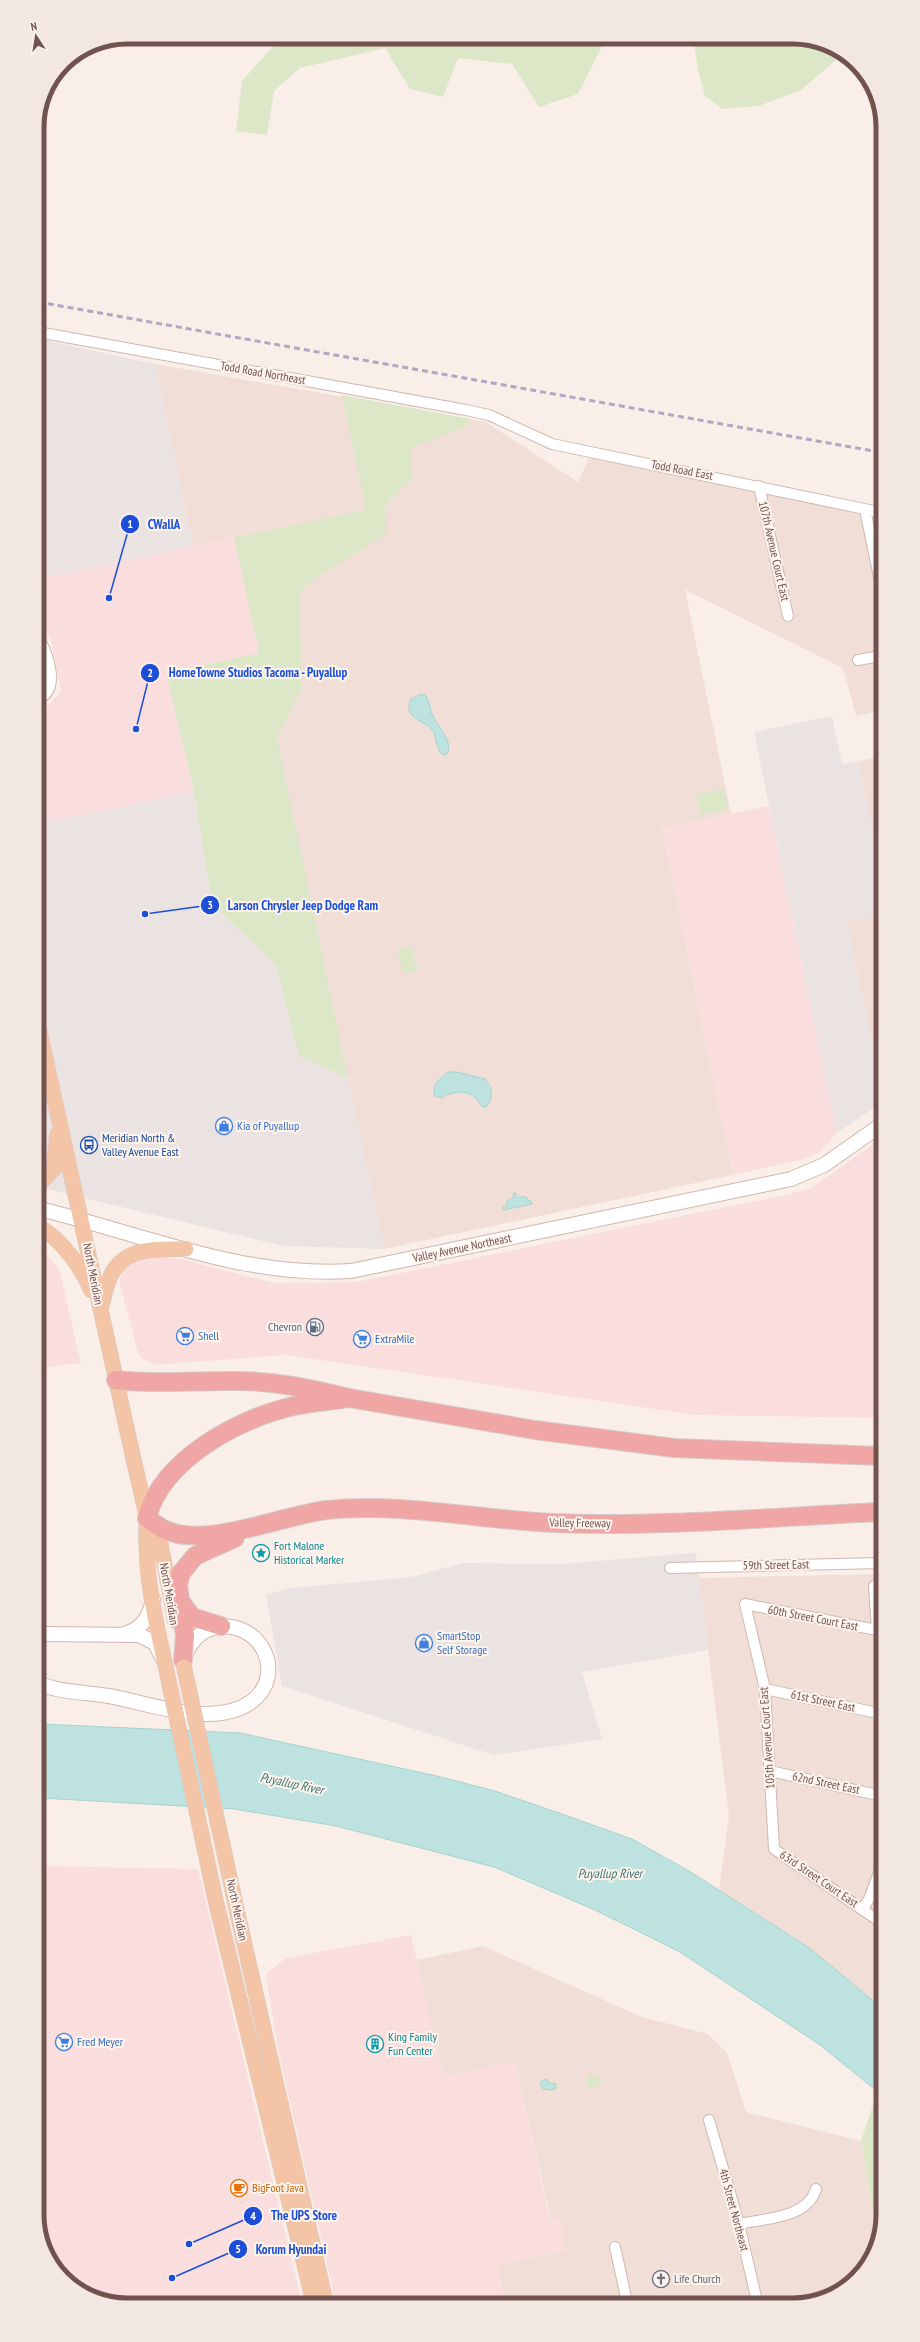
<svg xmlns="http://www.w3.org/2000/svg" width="920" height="2342" viewBox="0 0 920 2342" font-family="'PT Sans Narrow',sans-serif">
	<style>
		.residential { fill: #f1dfd7 }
		.commercial { fill: #fadedd }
		.industrial { fill: #ebe3e1 }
		.green { fill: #dce7c7 }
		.water { fill: #bee2df; stroke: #a5d3cf }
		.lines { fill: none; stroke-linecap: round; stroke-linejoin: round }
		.street-casing { stroke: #ceb7b2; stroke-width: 12 }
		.secondary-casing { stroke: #d0b6af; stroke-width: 16 }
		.primary-casing { stroke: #d5cbca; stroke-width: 16 }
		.highway-casing { stroke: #d5cbca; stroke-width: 20 }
		.street { stroke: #fff; stroke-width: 10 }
		.secondary { stroke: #fff; stroke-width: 14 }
		.primary { stroke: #f3c4a6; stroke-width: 15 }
		.highway { stroke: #efa6a4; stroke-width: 18 }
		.rail { stroke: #afa7c3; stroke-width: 3; stroke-dasharray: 6 4; stroke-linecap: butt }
		.primary-bridge-casing { stroke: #d5cbca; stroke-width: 16; stroke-linecap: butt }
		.primary-bridge { stroke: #f3c4a6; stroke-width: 15 }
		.labels { text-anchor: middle; stroke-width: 4; stroke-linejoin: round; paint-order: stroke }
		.street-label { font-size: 12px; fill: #72524e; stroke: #fdf4ee }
		.shop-label { font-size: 12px; fill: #366cbe; stroke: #fdf4ee; text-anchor: start }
		.transit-label { font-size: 12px; fill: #164399; stroke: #fdf4ee; text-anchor: start }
		.service-label { font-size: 12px; fill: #4e5e75; stroke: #fdf4ee; text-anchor: end }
		.culture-label { font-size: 12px; fill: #0d838f; stroke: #fdf4ee; text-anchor: start }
		.food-label { font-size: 12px; fill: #c56008; stroke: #fdf4ee; text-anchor: start }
		.worship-label { font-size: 12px; fill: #5b616d; stroke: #fdf4ee; text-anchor: start }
		.water-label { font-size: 13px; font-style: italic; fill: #437672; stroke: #fdf4ee }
		.rim { fill: none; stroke: #72524e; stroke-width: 5 }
		.leader { fill: none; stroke: #1d4ed8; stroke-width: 1.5 }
		.callout-dot { fill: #1d4ed8; stroke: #fdf4ee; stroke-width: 1.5 }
		.mark-label { font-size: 12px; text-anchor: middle; font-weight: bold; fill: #fff }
		.callout-label { font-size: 13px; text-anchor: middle; font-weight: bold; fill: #1d4ed8; stroke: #fdf4ee; stroke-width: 4; stroke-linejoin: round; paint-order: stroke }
	</style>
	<rect width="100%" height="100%" fill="#faefe8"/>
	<path class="residential" d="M155,364L486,422L578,482L589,458L879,514L880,711L856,716L843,668L685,590L731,814L662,828L733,1175L384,1249L234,537L193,546Z
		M880,757V869L858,761Z
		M880,915V1085L847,922Z
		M882,1574L883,2009L811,1949L719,1890L729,1816L699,1578Z
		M483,1946L642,2017L708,2034L727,2053L746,2112L861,2141L877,2234L864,2270L822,2300L505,2302L497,2265L565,2250L559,2219L551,2220L515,2062L443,2077L416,1960Z"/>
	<path class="commercial" d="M234,537L259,654L166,673L194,792L39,824L38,708L46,707L61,692L50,637L38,624V579Z
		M769,806L837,1133L820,1152L805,1159L733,1175L662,828Z
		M881,1139V1418L695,1415L286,1355L156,1365L144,1360L138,1353L120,1284L121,1269L130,1261L153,1256L180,1259L274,1283L357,1282L790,1194L811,1188Z
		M40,1247L59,1269L81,1363L40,1368Z
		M41,1866L198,1869L302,2304L121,2305L72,2286L42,2244Z
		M411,1935L443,2077L515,2061L550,2220L559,2219L565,2250L497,2265L505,2302L336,2303L279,2054L266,1977L268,1972L286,1958Z"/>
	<path class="industrial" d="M38,339L155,364L193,546L38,579Z
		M832,716L842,764L858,761L880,869V915L847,922L880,1085L881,1103L837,1133L754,732Z
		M194,792L212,904L276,965L299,1056L348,1078L384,1249L283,1246L39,1187V824Z
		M696,1553L708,1650L582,1672L602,1739L494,1755L282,1686L266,1595L290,1588L411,1577L464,1563L560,1564Z"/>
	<path class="green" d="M281,37H667L606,38L578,94L539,107L512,64L458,58L443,97L410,89L385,48L300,68L274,91L267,135L236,131L242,81Z
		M693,37H799L843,54L801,90L759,106L722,109L705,96L698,70Z
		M342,395L470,419L463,428L410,448L413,478L385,504L386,534L308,583L300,595L302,687L277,737L348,1078L299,1056L276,965L212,904L194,792L166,673L259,653L234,537L366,510Z
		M724,789L728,809L700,815L696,795Z
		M412,947L418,970L403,974L397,950Z
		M589,2075L601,2078V2083L593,2088H589L586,2082Z
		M875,2099L883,2105V2215L877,2234L861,2141Z"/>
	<path class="water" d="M421,694L426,696C429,702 430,708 432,714C437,726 454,741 447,754L444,755C436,752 437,738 433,731C425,719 402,720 411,699Z
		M448,1072H457L485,1079C493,1088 494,1097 486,1107C481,1107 480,1103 477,1099C466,1089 453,1091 441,1098L435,1096C431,1086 440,1078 448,1072Z
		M513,1193H516L517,1197H526L529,1201H531L532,1204L503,1210V1207H506L507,1201L514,1197Z
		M41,1724L240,1733L437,1776L495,1791L562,1814L632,1839L689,1871L811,1949L883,2009V2096L820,2045L680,1952L595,1910L494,1867L336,1826L234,1809L41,1798Z
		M546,2079L550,2083L556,2084V2089L549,2090L542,2088L540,2082Z"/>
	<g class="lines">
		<g class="street-casing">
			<path id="street" d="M38,332L466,410L489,415L552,444L879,512
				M759,486L788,616
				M865,510L879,577
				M858,660L880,656
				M670,1568L882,1563
				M874,1586L877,1630
				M882,1631L745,1604L765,1689L774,1849L882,1923
				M765,1689L882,1714
				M770,1771L882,1796
				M863,1909L869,1899L882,1865
				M709,2120L739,2224L757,2301
				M739,2224C765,2218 807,2219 816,2189
				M615,2247L627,2302"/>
		</g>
		<g class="secondary-casing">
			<path id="secondary" d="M38,641C46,655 58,688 38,697
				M40,1209C142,1234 244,1278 351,1271L791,1179L824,1165L881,1125
				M40,1634L139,1635L155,1643L162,1657
				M125,1634C143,1628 149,1617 153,1600
				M41,1684C62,1693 86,1692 109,1696C149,1703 213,1729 251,1702C289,1674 259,1617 214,1628C200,1631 189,1643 185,1656"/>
		</g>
		<g class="primary-casing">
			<path id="primary" d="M39,1029L131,1448L147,1518L160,1541L175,1621
				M39,1184L54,1169L57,1135
				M40,1227C62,1241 81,1266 91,1290
				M101,1308C104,1297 106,1285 111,1275C125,1246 158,1249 186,1249
				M147,1518C143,1570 156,1623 167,1673
				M216,1902L314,2304
				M238,1916L326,2303"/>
		</g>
		<g class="highway-casing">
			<path id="highway" d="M116,1380C157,1385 197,1380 238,1381C276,1381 312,1389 349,1398L535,1430L674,1448L881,1456
				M349,1398C331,1401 312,1402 294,1406C239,1418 161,1460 147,1518C152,1522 158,1526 163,1529C205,1550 282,1515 327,1510C403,1502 479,1520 554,1523C663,1527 772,1517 881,1512
				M180,1601L192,1617L221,1626
				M183,1660L185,1636L178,1585L181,1573L195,1556L235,1538"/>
		</g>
		<use href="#street" class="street"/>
		<use href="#secondary" class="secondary"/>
		<use href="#primary" class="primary"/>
		<use href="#highway" class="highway"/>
		<path class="rail" d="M38,302L879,452"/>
		<g class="primary-bridge-casing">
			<path id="primary-bridge" d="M184,1667L238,1916
				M167,1673L216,1902"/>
		</g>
		<use href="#primary-bridge" class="primary-bridge"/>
	</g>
	<defs>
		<g id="shop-ring" transform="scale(0.9)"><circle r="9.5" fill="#fdf4ee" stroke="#3f7fe0" stroke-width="1.5"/><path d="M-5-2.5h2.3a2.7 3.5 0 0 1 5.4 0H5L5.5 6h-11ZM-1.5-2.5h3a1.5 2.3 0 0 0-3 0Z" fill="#3f7fe0"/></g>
		<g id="bus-ring" transform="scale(0.9)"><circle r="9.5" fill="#fdf4ee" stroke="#1a4fb4" stroke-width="1.5"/><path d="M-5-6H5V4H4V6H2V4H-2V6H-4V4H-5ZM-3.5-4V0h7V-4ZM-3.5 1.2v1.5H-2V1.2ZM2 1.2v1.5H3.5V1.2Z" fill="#1a4fb4"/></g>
		<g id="fuel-ring" transform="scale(0.9)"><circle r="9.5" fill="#fdf4ee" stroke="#5c6f8a" stroke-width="1.5"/><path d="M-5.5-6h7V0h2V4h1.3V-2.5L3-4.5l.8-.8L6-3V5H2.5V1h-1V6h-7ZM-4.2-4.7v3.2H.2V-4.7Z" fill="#5c6f8a"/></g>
		<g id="supermarket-ring" transform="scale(0.9)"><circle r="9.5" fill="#fdf4ee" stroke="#3f7fe0" stroke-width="1.5"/><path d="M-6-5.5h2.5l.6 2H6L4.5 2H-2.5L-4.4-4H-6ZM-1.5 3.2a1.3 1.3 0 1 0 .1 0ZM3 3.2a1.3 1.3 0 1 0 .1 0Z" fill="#3f7fe0"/></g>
		<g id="sight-ring" transform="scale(0.9)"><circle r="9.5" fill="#fdf4ee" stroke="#0f9aa8" stroke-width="1.5"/><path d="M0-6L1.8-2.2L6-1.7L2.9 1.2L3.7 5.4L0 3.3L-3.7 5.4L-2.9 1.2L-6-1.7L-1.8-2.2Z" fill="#0f9aa8"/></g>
		<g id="building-ring" transform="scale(0.9)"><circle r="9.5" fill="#fdf4ee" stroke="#0f9aa8" stroke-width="1.5"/><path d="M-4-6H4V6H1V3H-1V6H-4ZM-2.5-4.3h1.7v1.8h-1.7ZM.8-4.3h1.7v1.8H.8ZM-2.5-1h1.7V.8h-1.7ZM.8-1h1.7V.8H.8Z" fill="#0f9aa8"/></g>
		<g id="cafe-ring" transform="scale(0.9)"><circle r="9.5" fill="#fdf4ee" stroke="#e8710a" stroke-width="1.5"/><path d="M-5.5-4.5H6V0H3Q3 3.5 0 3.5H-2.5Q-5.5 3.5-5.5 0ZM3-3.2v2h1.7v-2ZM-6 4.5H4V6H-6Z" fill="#e8710a"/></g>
		<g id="church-ring" transform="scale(0.9)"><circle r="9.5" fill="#fdf4ee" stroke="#6b7280" stroke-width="1.5"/><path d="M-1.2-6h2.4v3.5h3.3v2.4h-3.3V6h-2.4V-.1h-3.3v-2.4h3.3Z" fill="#6b7280"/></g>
	</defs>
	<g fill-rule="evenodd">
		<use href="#shop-ring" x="224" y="1126"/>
		<use href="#bus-ring" x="89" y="1145"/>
		<use href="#fuel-ring" x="315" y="1327"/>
		<use href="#supermarket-ring" x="185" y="1336"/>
		<use href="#supermarket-ring" x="362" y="1339"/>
		<use href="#sight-ring" x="261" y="1553"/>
		<use href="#shop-ring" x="424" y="1643"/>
		<use href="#supermarket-ring" x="64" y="2042"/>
		<use href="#building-ring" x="375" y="2044"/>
		<use href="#cafe-ring" x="239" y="2188"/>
		<use href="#church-ring" x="661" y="2279"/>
	</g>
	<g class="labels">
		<g class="street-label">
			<text transform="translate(263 373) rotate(10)" y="4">Todd Road Northeast</text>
			<text transform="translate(682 470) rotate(11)" y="4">Todd Road East</text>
			<text transform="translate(774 551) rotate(77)" y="4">107th Avenue Court East</text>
			<text transform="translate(462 1248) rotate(-12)" y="4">Valley Avenue Northeast</text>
			<text transform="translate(93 1274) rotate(79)" y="4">North Meridian</text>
			<text transform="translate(580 1523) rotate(1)" y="4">Valley Freeway</text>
			<text transform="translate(776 1565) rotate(-1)" y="4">59th Street East</text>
			<text transform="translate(169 1594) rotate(80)" y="4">North Meridian</text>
			<text transform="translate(813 1618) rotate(11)" y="4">60th Street Court East</text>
			<text transform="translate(823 1701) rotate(12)" y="4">61st Street East</text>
			<text transform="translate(767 1738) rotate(-94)" y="4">105th Avenue Court East</text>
			<text transform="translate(826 1783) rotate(12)" y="4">62nd Street East</text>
			<text transform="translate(819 1879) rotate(34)" y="4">63rd Street Court East</text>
			<text transform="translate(237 1910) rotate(78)" y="4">North Meridian</text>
			<text transform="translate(734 2210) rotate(75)" y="4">4th Street Northeast</text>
		</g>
		<g class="shop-label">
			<text x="237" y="1130">Kia of Puyallup</text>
			<text x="198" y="1340">Shell</text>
			<text x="375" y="1343">ExtraMile</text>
			<text x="437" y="1640">SmartStop<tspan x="437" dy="14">Self Storage</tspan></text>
			<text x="77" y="2046">Fred Meyer</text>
		</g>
		<g class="transit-label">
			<text x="102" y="1142">Meridian North &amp;<tspan x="102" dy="14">Valley Avenue East</tspan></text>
		</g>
		<g class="service-label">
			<text x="302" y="1331">Chevron</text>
		</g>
		<g class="culture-label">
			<text x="274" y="1550">Fort Malone<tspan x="274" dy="14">Historical Marker</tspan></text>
			<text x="388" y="2041">King Family<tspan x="388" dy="14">Fun Center</tspan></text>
		</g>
		<g class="food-label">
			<text x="252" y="2192">BigFoot Java</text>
		</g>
		<g class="worship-label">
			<text x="674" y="2283">Life Church</text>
		</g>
		<g class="water-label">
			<text transform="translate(292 1783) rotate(12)" y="5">Puyallup River</text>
			<text x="610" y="1878">Puyallup River</text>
		</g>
	</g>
	<path d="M0 0H920V2342H0ZM127 44H793A83 83 0 0 1 876 127V2215A83 83 0 0 1 793 2298H127A83 83 0 0 1 44 2215V127A83 83 0 0 1 127 44Z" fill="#f2e7e1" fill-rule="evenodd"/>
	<path class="rim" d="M127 44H793A83 83 0 0 1 876 127V2215A83 83 0 0 1 793 2298H127A83 83 0 0 1 44 2215V127A83 83 0 0 1 127 44Z"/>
	<path class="leader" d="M109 598L130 524M136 729L150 673M145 914L210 905M189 2244L253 2216M172 2278L238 2249"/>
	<g class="callout-dot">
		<circle cx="109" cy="598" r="4"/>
		<circle cx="136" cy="729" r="4"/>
		<circle cx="145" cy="914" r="4"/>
		<circle cx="189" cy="2244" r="4"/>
		<circle cx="172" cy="2278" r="4"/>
		<circle cx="130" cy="524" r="10"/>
		<circle cx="150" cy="673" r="10"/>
		<circle cx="210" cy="905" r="10"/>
		<circle cx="253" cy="2216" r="10"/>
		<circle cx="238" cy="2249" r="10"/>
	</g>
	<g class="mark-label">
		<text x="130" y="528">1</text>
		<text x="150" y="677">2</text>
		<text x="210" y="909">3</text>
		<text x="253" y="2220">4</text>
		<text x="238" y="2253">5</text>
	</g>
	<g class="callout-label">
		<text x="164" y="529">CWallA</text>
		<text x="258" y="677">HomeTowne Studios Tacoma - Puyallup</text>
		<text x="303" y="910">Larson Chrysler Jeep Dodge Ram</text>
		<text x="304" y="2220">The UPS Store</text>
		<text x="291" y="2254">Korum Hyundai</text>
	</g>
	<g transform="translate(36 36) rotate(348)" stroke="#fdf4ee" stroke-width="3" paint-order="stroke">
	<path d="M0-3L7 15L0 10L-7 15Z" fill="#72524e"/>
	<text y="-6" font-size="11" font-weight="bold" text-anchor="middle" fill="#72524e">N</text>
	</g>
</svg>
